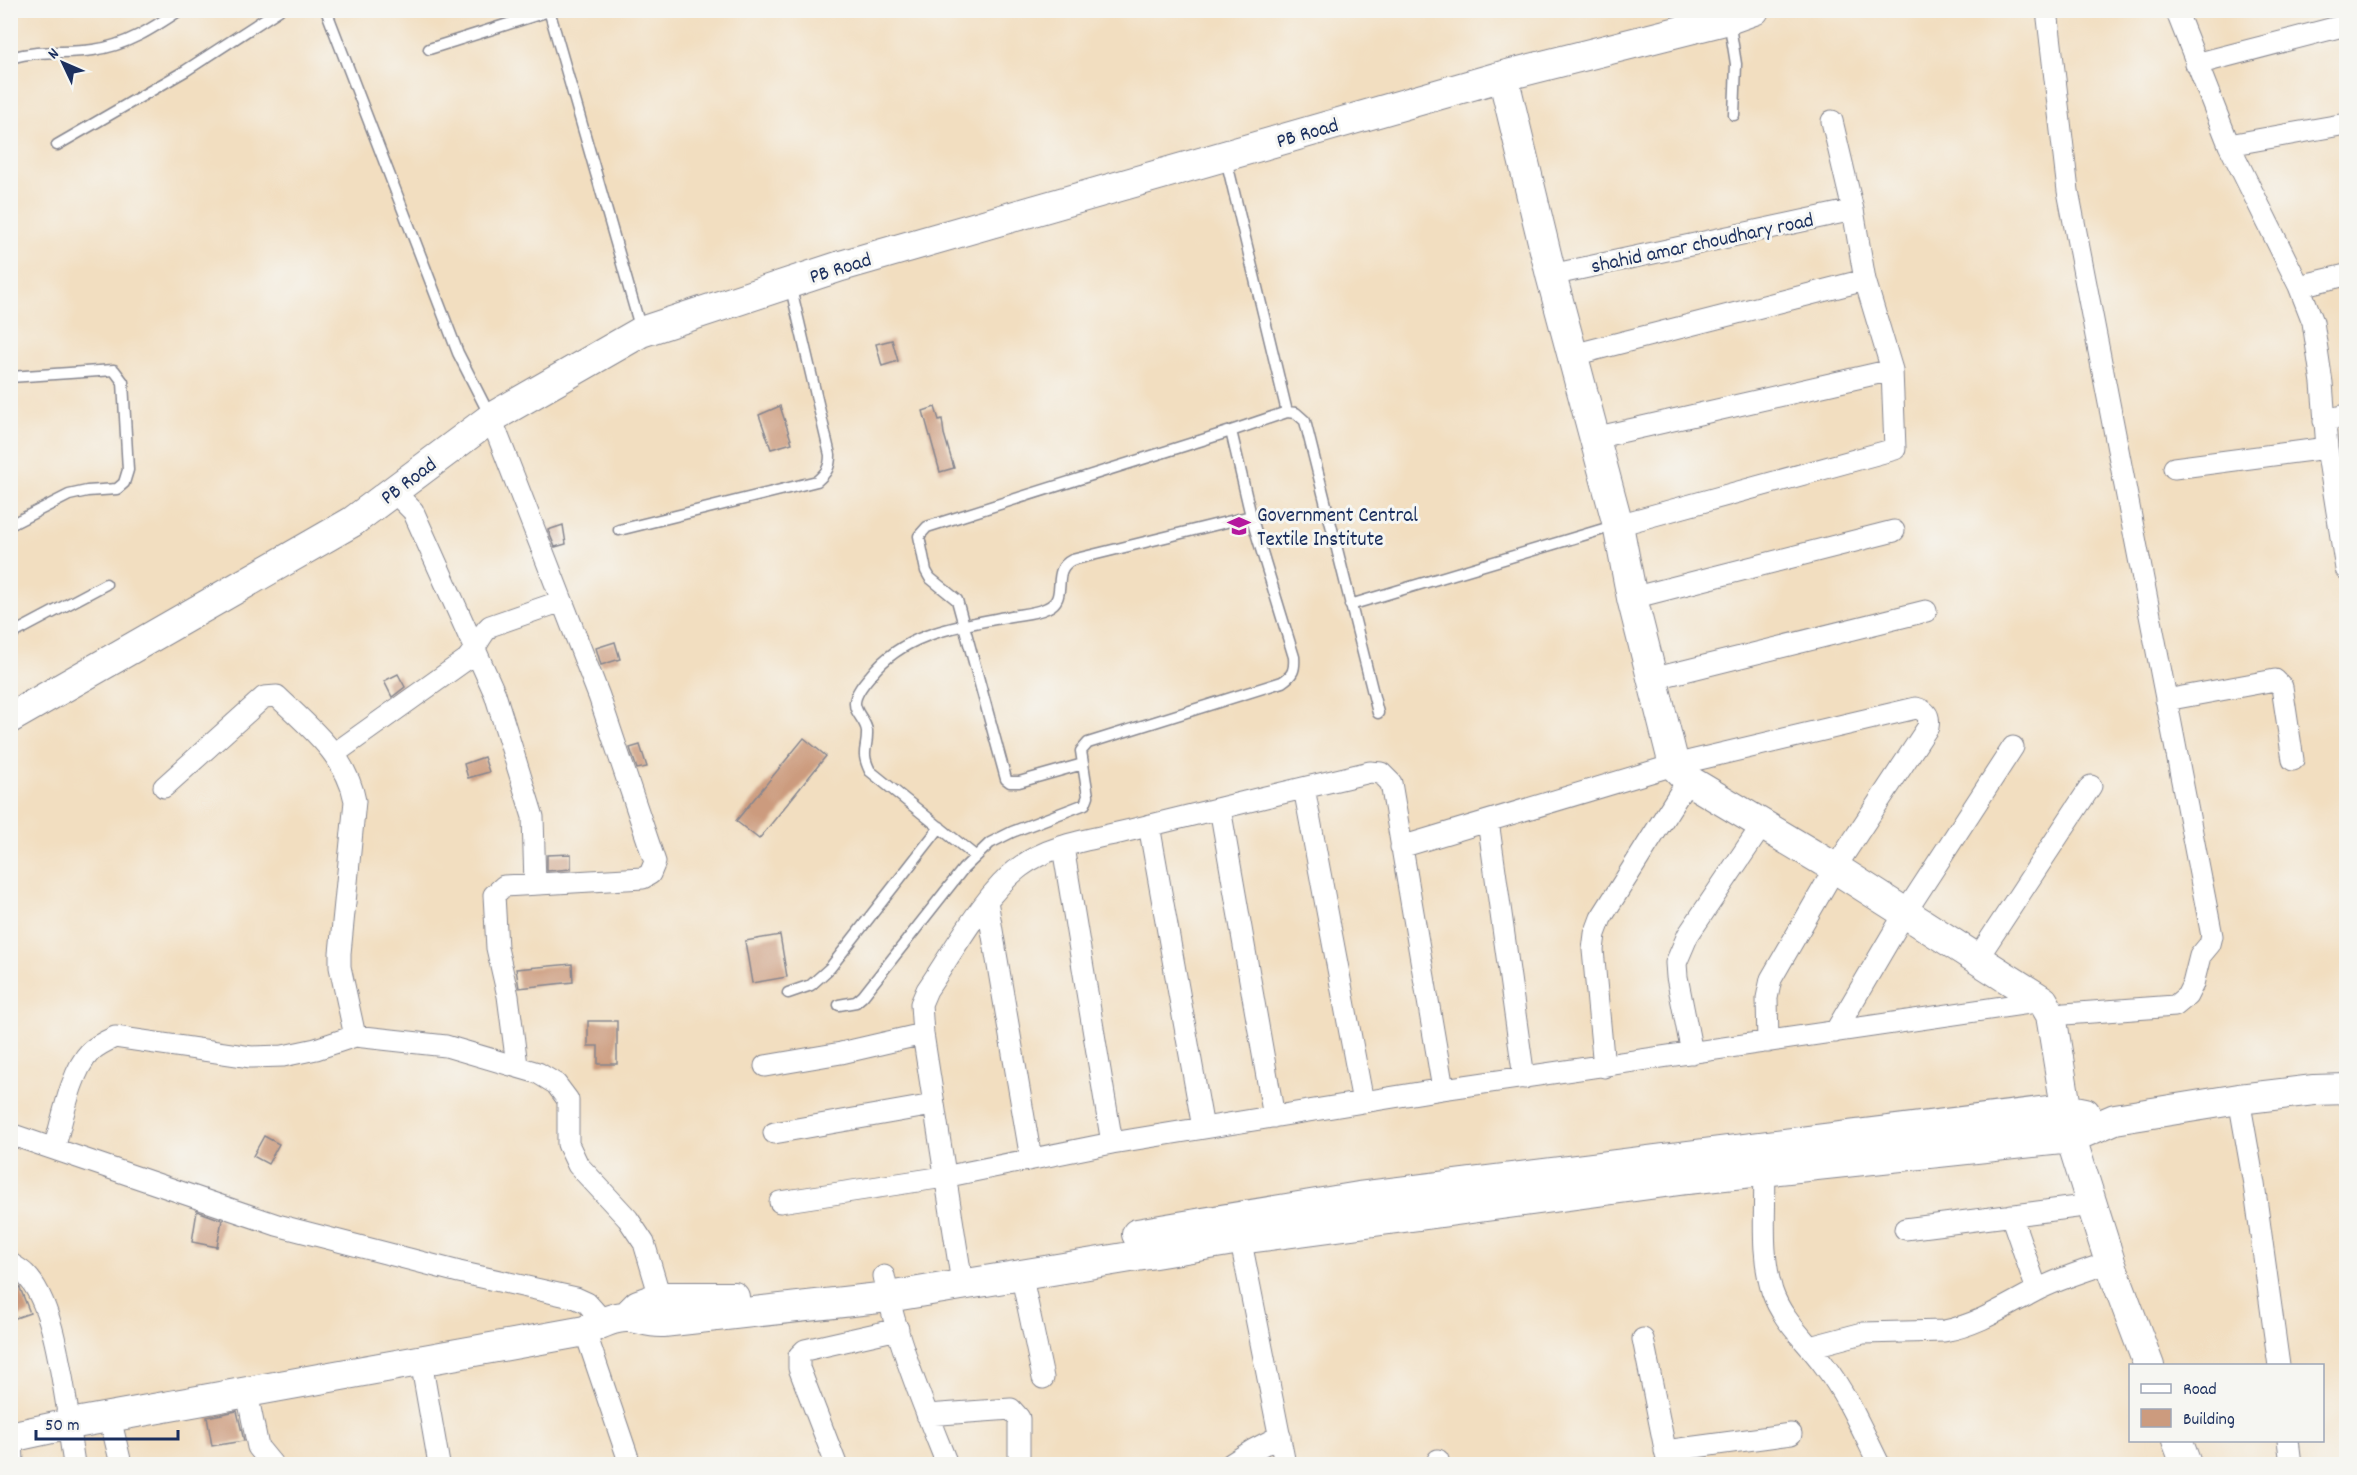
<svg xmlns="http://www.w3.org/2000/svg" width="2357" height="1475" viewBox="0 0 2357 1475" font-family="Dekko,sans-serif">
	<style>
		.building { fill: #cc9b7e }
		.lines { fill: none; stroke-linecap: round; stroke-linejoin: round }
		.lane-casing { stroke: #86868f; stroke-width: 13 }
		.street-casing { stroke: #86868f; stroke-width: 23 }
		.secondary-casing { stroke: #86868f; stroke-width: 32 }
		.lane { stroke: #fff; stroke-width: 10 }
		.street { stroke: #fff; stroke-width: 21 }
		.secondary { stroke: #fff; stroke-width: 30 }
		.labels { text-anchor: middle; stroke-width: 6; stroke-linejoin: round; paint-order: stroke }
		.street-label { font-size: 21px; fill: #1b2f5e; stroke: #f6f6f2 }
		.poi-label { font-size: 21px; fill: #1b2f5e; stroke: #f6f6f2; text-anchor: start }
	</style>
	<rect width="100%" height="100%" fill="#f6f6f2"/>
	<filter id="ink" filterUnits="userSpaceOnUse"><feTurbulence type="fractalNoise" baseFrequency=".0167" numOctaves="2"/><feDisplacementMap in="SourceGraphic" scale="12" xChannelSelector="R" yChannelSelector="G"/><feConvolveMatrix kernelMatrix="1 2 1 2 8 2 1 2 1" color-interpolation-filters="sRGB"/></filter>
	<filter id="wash" filterUnits="userSpaceOnUse"><feTurbulence type="fractalNoise" baseFrequency=".008" numOctaves="4" result="noise"/><feDisplacementMap in="SourceGraphic" scale="24" xChannelSelector="R" yChannelSelector="G"/><feGaussianBlur stdDeviation="1.35" result="paint"/><feColorMatrix in="noise" values="0 0 0 0 0 0 0 0 0 0 0 0 0 0 0 0 0 1.4 0 .05"/><feComposite in="paint" operator="in"/></filter>
	<g filter="url(#wash)">
		<rect width="100%" height="100%" fill="#f2dec0"/>
		<g id="blocks">
			<path class="building" d="M892,340L898,361L882,366L876,344Z
				M780,406L792,443L771,449L759,415Z
				M935,407L939,420L942,419L944,434L954,468L940,472L923,411Z
				M563,525L566,544L555,547L548,530Z
				M615,642L620,659L601,665L596,648Z
				M398,674L405,687L392,697L384,681Z
				M804,738L826,756L759,839L736,821Z
				M640,745L647,767L637,769L630,748Z
				M484,757L489,772L468,778L464,764Z
				M571,854V869L547,871V855Z
				M780,935L787,977L752,983L745,941Z
				M572,964L573,982L519,988L516,969Z
				M588,1021H617V1064H598V1046H588Z
				M264,1136L279,1144L268,1164L253,1156Z
				M197,1211L222,1220L217,1247L192,1242Z
				M10,1279L20,1288L30,1313L10,1320Z
				M237,1411L244,1441L212,1446L207,1417Z"/>
		</g>
	</g>
	<g filter="url(#ink)">
		<use href="#blocks" fill-opacity="0" stroke="#86868f" stroke-width="1.5"/>
		<g class="lines">
			<g class="lane-casing">
				<path id="lane" d="M326,10L458,353L490,416
					M549,10L641,330
					M1729,20L1736,64L1734,115
					M429,49L549,11
					M10,58C42,49 63,54 93,50C126,46 153,28 180,10
					M57,145L185,71L279,10
					M1226,159L1287,412
					M10,377L114,370L123,382L128,470L124,483L117,489L87,491L69,495L10,525
					M1231,431L1287,412L1296,413L1305,421L1378,713
					M619,530L817,481C826,473 830,468 830,455L790,284
					M1350,605L1617,525
					M10,635L106,584
					M975,856L870,771C860,751 868,749 867,731C866,720 854,713 855,702C856,692 865,682 871,675C903,633 958,626 1006,617C1019,614 1035,614 1047,608C1070,598 1049,571 1072,560L1251,516
					M788,993L811,985L830,968L940,827
					M839,1005L856,1002L863,996L963,869L990,843L1012,832L1085,804L1088,796L1081,751L1088,743L1282,682C1293,675 1295,670 1294,657L1251,516L1231,431L927,527L919,536L926,571L930,578L957,600L1006,779L1010,782H1019L1083,764"/>
			</g>
			<g class="street-casing">
				<path id="street" d="M2047,10L2068,191L2212,936L2210,944L2200,956L2193,984L2187,996L2175,1006L2051,1015
					M2176,10L2229,145L2299,286L2313,322L2322,383L2327,448L2346,569
					M2196,64L2346,25
					M2229,145L2346,124
					M1551,275L1853,210
					M2299,286L2346,275
					M1573,355L1865,280
					M491,418L599,696L655,862L650,874L643,878L504,886L494,895L497,948L508,996L517,1065
					M2324,421L2346,415
					M1594,438L1892,370
					M2174,468L2327,448
					M393,491L413,511L495,694L533,817L535,884
					M1618,525L1895,449L1892,370L1865,280L1853,210L1832,121
					M1632,598L1894,531
					M1652,679L1926,611
					M2166,700L2275,680L2282,687L2293,760
					M334,754L467,659C476,649 480,635 490,626L562,601
					M164,787L264,697L277,696C308,726 347,756 355,801L340,953V967L355,1036
					M1304,788L1363,1102
					M1220,808L1274,1117
					M1488,821L1524,1078
					M1149,825L1203,1128
					M1063,847L1112,1143
					M1401,847L1674,765L1916,708C1927,711 1930,716 1928,727L1835,868L1771,979L1767,998L1768,1042
					M987,901L1031,1159
					M1977,959L2091,786
					M1835,1032L1905,913L2013,747
					M1692,1053L1677,977L1676,963L1688,935L1763,824
					M765,1066L841,1053L923,1034
					M1604,1067L1593,950L1595,934L1601,918L1688,780
					M2239,1099L2254,1184L2279,1366
					M774,1133L933,1105
					M10,1134L277,1225L459,1272L576,1298L587,1303L604,1322
					M54,1149C62,1122 71,1071 90,1052C97,1045 106,1041 115,1037L251,1057L283,1056L316,1049L355,1036L373,1038L446,1046L538,1073L556,1084L568,1100V1144L578,1165L628,1219L644,1243L660,1297L662,1310
					M1764,1159C1767,1203 1759,1248 1772,1291C1782,1321 1806,1340 1824,1365C1847,1395 1862,1430 1879,1464
					M780,1202L944,1177L1112,1143L1443,1089L2043,1001
					M2011,1215L2037,1290
					M1238,1227L1285,1464
					M1905,1229L2092,1205
					M10,1263C15,1267 21,1270 25,1274C55,1303 62,1383 70,1424
					M1021,1273L1043,1378
					M884,1276C896,1340 923,1404 947,1464
					M962,1283L923,1034L921,1004L927,990C953,952 984,894 1020,867C1050,844 1095,839 1131,830C1211,810 1290,791 1370,772L1381,773L1391,783L1443,1089
					M585,1331L630,1464
					M1643,1339L1668,1464
					M1810,1347L1863,1333L1944,1331C1978,1325 2006,1306 2037,1290C2060,1278 2085,1271 2110,1262
					M421,1361L439,1464
					M247,1393L258,1447L272,1464
					M927,1415L1011,1409L1019,1418V1464
					M110,1418L121,1464
					M68,1424L74,1464
					M12,1437L13,1464
					M2288,1440L2291,1464
					M1665,1451L1791,1434
					M1438,1460L1439,1464
					M836,1464L799,1368V1356L805,1350L898,1329
					M1231,1464L1253,1450L1280,1436"/>
			</g>
			<g class="secondary-casing">
				<path id="secondary" d="M1503,76L1551,275L1618,525L1632,598L1674,765L1688,780L1835,868L2043,1001L2051,1015L2071,1138L2110,1262L2149,1366
					M10,718L352,522L491,418L641,332L841,266L1503,76L1729,19L1754,10
					M1137,1234L1359,1197L2065,1109L2085,1113
					M627,1316L638,1305L660,1297H734
					M10,1437L70,1424L585,1331C597,1325 612,1317 626,1317C637,1316 648,1323 663,1322L888,1297L1240,1239L1687,1179L2071,1138L2115,1119L2239,1099L2314,1090L2346,1089
					M2177,1440L2186,1464"/>
			</g>
			<use href="#lane" class="lane"/>
			<use href="#street" class="street"/>
			<use href="#secondary" class="secondary"/>
		</g>
	</g>
	<defs>
		<g id="university-bare" transform="scale(1.8)"><path d="M0-5L7-2L0 1L-7-2ZM-4 1L0 2.5L4 1V4Q0 6-4 4Z" fill="#b5179e" stroke="#f6f6f2" stroke-width="2.5" paint-order="stroke"/></g>
	</defs>
	<g fill-rule="evenodd">
		<use href="#university-bare" x="1239" y="526"/>
	</g>
	<g class="labels">
		<g class="street-label">
			<text transform="translate(1307 132) rotate(-16)" y="7">PB Road</text>
			<text transform="translate(1702 242) rotate(-12)" y="7">shahid amar choudhary road</text>
			<text transform="translate(840 267) rotate(-17)" y="7">PB Road</text>
			<text transform="translate(408 480) rotate(-37)" y="7">PB Road</text>
		</g>
		<g class="poi-label">
			<text x="1257" y="521">Government Central<tspan x="1257" dy="24">Textile Institute</tspan></text>
		</g>
	</g>
	<rect width="2357" height="1475" fill="none" stroke="#f6f6f2" stroke-width="36"/>
	<rect x="2129" y="1364" width="195" height="78" fill="#f6f6f2" stroke="#9ea6b7" stroke-width="1.5"/>
	<rect x="2141" y="1384" width="30" height="9" fill="#ffffff" stroke="#9ea6b7" stroke-width="1.5"/>
	<text x="2183" y="1394" font-size="18" fill="#1b2f5e">Road</text>
	<rect x="2141" y="1409" width="30" height="18" fill="#cc9b7e" stroke="#9ea6b7" stroke-width="1.5"/>
	<text x="2183" y="1424" font-size="18" fill="#1b2f5e">Building</text>
	<g transform="translate(63 63) rotate(314)" stroke="#f6f6f2" stroke-width="4.5" paint-order="stroke">
	<path d="M0-4.5L10 22L0 15L-10 22Z" fill="#1b2f5e"/>
	<text y="-9" font-size="16" font-weight="bold" text-anchor="middle" fill="#1b2f5e">N</text>
	</g>
	<path d="M36 1430v9h142v-9" fill="none" stroke="#1b2f5e" stroke-width="3"/>
	<text x="45" y="1430" font-size="18" fill="#1b2f5e" stroke="#f6f6f2" stroke-width="4.5" paint-order="stroke">50 m</text>
</svg>
